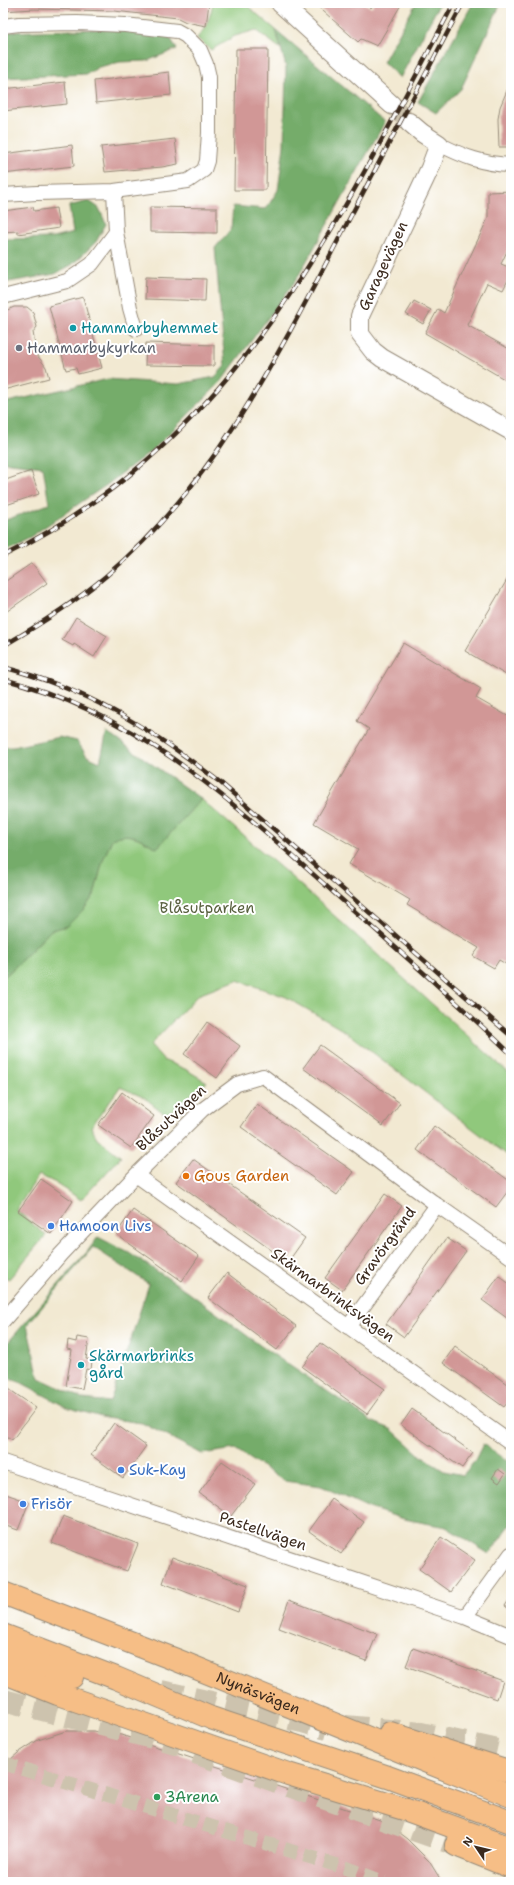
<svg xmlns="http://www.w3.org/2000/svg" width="514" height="1885" viewBox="0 0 514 1885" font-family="'Shantell Sans',sans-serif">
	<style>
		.green { fill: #90c87b; stroke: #66794c }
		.forest { fill: #74ac6b; stroke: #586b44; fill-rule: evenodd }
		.building { fill: #d19796 }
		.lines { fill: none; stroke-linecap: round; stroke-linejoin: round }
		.minor-tunnel { stroke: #cdc3ae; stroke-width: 14; stroke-dasharray: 14 7; stroke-linecap: butt }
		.tertiary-tunnel { stroke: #cdc3ae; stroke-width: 18; stroke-dasharray: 18 9; stroke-linecap: butt }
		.motorway-tunnel { stroke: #cdc3ae; stroke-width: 22; stroke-dasharray: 22 11; stroke-linecap: butt }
		.minor-casing { stroke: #968a78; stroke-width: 16 }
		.tertiary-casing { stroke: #968a78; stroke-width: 20 }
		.trunk-casing { stroke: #968a78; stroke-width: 24 }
		.motorway-casing { stroke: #968a78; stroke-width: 24 }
		.minor { stroke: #fff; stroke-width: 14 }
		.tertiary { stroke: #fff; stroke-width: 18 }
		.trunk { stroke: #f6be86; stroke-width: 22 }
		.motorway { stroke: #f6be86; stroke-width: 22 }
		.rail-casing { stroke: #3b2a1e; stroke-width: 4.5 }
		.rail { stroke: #fff; stroke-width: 3; stroke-dasharray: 9; stroke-linecap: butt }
		.culture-dot { fill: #0f9aa8; stroke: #fff; stroke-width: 1.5 }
		.worship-dot { fill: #6b7280; stroke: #fff; stroke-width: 1.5 }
		.food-dot { fill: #e8710a; stroke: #fff; stroke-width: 1.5 }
		.shop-dot { fill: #3f7fe0; stroke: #fff; stroke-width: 1.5 }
		.leisure-dot { fill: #2e9e5b; stroke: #fff; stroke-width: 1.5 }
		.labels { text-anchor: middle; stroke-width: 4; stroke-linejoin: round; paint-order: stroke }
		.street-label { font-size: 15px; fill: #3b2a1e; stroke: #fff }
		.culture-label { font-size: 15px; fill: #0d838f; stroke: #fff; text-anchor: start }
		.worship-label { font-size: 15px; fill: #5b616d; stroke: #fff; text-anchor: start }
		.park-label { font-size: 15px; fill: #59613f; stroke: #fff }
		.food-label { font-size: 15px; fill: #c56008; stroke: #fff; text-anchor: start }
		.shop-label { font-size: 15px; fill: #366cbe; stroke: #fff; text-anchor: start }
		.leisure-label { font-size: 15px; fill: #27864d; stroke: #fff; text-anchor: start }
	</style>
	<rect width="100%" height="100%" fill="#fff"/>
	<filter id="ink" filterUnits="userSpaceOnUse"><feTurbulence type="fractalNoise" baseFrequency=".025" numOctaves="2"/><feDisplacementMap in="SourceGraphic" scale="8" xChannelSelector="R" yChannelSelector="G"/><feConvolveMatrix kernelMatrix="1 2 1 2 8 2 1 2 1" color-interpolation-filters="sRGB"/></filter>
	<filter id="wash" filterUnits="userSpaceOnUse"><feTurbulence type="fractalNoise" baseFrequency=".012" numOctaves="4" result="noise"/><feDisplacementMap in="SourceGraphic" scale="16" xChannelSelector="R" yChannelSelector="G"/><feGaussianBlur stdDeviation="0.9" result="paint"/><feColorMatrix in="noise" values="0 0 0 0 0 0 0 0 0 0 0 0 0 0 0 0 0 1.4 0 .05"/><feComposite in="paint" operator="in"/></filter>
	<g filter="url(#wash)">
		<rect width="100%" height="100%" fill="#f2e9d2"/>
		<path class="green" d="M213,3H244L276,30L281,49L256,30L235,36L211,50L197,38C207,27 210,17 213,3Z
			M201,799L288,874L511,1075V1158L346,1032L286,997L237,980L198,995L150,1045L163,1060L185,1069L207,1082L166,1115L145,1098L120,1087L91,1127L97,1138L121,1157L81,1200L58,1184L39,1175L16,1210L46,1235L9,1279L3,1276V978L18,964L51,930L67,926L84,909L94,895L103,860L112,839C130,830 140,839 157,848Z"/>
		<path class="forest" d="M416,3H440L400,78L383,62Z
			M473,3H501L461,89L436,113L418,102Z
			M108,29L169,36L177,49L147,61L120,62L99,67L87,74L3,78V32Z
			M276,30L385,122L296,280L221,382L156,447L108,484L30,537L3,550V521L49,504L43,467L3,462V403L108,379L178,384L215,377L225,366L215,248L231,229L233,206L266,209L278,190L284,146L286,67Z
			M89,201L99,208L106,224L96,242L73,264L55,274L3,283V239L53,238L73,233L69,206Z
			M107,732L201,799L157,848C140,839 130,830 112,839L103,860L94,895L84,909L67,926L51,930L18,964L3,978V747H13L59,737L77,741L87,756L100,762Z
			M98,1237L129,1253L180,1286L261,1346L371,1421L391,1429L421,1456L444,1471L463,1475L474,1462L483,1444L511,1463V1524L489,1554L446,1527L404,1519L369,1508L321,1486L284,1481L235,1449L202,1454L142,1423L105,1418L66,1407L22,1383L3,1376V1348L87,1252ZM93,1247L149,1284L110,1402L84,1399L39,1378L27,1325Z"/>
		<g id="blocks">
			<path class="building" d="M3,3H209L206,26L186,22L178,18L114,11L34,9L3,11Z
				M314,3H365L371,8L375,3H402L377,46L361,39L358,42Z
				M236,49H268L266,190H234Z
				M169,72L171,95L96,103L94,81Z
				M511,81V147H499L498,119L500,107Z
				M65,82L67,104L3,111V89Z
				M175,139L178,164L162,167L105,172L101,147Z
				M72,145L74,166L3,174V154Z
				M511,191V246L510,245L501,264L511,268V274L503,290L487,283L467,325L511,350V383L425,333L438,309L444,313L488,218V192Z
				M33,207L34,211L56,208L59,228L18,234V231L3,232V211Z
				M150,207L217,208V233L150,232Z
				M146,277L206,279L205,301L145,299Z
				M83,297L102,368L78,374L76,368L66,370L49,306Z
				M414,301L431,310L423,324L406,314Z
				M14,307H27L33,312L37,327L33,332L35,345L34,351L46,367L49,378L3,390V312Z
				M146,343L214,345V366L145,365Z
				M31,471L39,494L3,506V481Z
				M32,563L47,583L3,614V583Z
				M511,573V678L465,651Z
				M76,617L107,636L94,657L74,644L73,646L62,640Z
				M403,643L481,689L476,698L511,718V967L499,960L494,968L473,956L479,948L407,905L410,900L349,864L358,849L314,823L369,729L357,721Z
				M207,1022L240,1046L217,1078L184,1054Z
				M320,1045L400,1103L383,1126L303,1068Z
				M122,1092L154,1116L131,1148L98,1125Z
				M257,1104L354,1172L337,1195L241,1127Z
				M434,1126L511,1182V1187L496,1207L417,1150Z
				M193,1159L305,1238L288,1262L176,1182Z
				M41,1179L73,1201L51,1234L18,1211Z
				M385,1194L402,1206L342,1290L325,1278Z
				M133,1210L199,1256L182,1281L116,1234Z
				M447,1238L466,1251L404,1337L386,1324Z
				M227,1273L296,1326L277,1350L208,1298Z
				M499,1276L511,1285V1321L482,1300Z
				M77,1337L89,1339L86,1359L92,1360L91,1370L86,1369L82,1389L66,1386L72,1350L67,1349L68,1340L76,1342Z
				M320,1343L385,1389L367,1414L302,1367Z
				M455,1346L511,1387V1398L504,1407L443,1363Z
				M3,1385L36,1408L12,1440L3,1433Z
				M412,1409L473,1453L462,1468L401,1425Z
				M114,1423L146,1446L123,1478L91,1455Z
				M222,1461L255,1484L231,1516L199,1493Z
				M498,1469L505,1474L499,1483L492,1478Z
				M3,1493L29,1502L18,1530L3,1525Z
				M332,1499L364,1522L341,1554L309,1531Z
				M63,1516L138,1544L127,1571L52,1543Z
				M441,1537L475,1560L451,1592L419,1569Z
				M172,1557L248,1585L238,1612L163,1583Z
				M511,1597V1610L505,1606Z
				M289,1600L377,1634L366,1661L279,1628Z
				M413,1648L503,1681L497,1699L406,1666Z
				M66,1731H93L121,1735L383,1821L407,1839L429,1861L442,1882H3V1766L18,1753L38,1740Z"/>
		</g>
	</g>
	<g filter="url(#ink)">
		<use href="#blocks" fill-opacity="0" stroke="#968a78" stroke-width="1"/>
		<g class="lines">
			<path class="minor-tunnel" d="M3,1763L346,1868L384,1882"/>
			<path class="tertiary-tunnel" d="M392,105L409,122"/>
			<path class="motorway-tunnel" d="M161,1691L302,1722L327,1729
				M3,1700L180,1745
				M345,1726L421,1733L511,1753
				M195,1753L456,1845
				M477,1773L511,1784"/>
			<g class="minor-casing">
				<path id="minor" d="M3,26L19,24L77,23L125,25L177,31L186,36L200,50L206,64L209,77V133L207,161L204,170L188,181L114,191L37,193L3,195
					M439,144C464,157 483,164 511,165
					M116,232L130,308L136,329
					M3,297L67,281L92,264L116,232L114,191
					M136,1175L511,1443
					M3,1321L61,1254L136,1175L202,1110L237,1084L263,1076L437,1205L511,1257
					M348,1327L437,1205
					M3,1462L465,1617L511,1636
					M465,1617L511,1554"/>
			</g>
			<g class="tertiary-casing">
				<path id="tertiary" d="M280,3L392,105
					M409,122L422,133L439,144L430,168L360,316V334L373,351L382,358L511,431"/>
			</g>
			<g class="trunk-casing">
				<g id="trunk">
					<path id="s1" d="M3,1593L179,1661L511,1796"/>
					<path d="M3,1635L116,1678L211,1718L388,1777L511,1822"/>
					<path d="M3,1653L72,1677"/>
					<path d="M3,1672L58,1694L288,1774L404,1809L511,1848"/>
					<path d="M390,1733L511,1772"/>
				</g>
			</g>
			<g class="motorway-casing">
				<path id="motorway" d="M456,1845L511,1867"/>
			</g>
			<use href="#minor" class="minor"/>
			<use href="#tertiary" class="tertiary"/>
			<use href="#trunk" class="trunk"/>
			<use href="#motorway" class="motorway"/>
			<g class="rail-casing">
				<path id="rail" d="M3,556C237,442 339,221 454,3
					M3,646C39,625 74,603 106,576C210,488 273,365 335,246C378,165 420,84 463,3
					M3,667C90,690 151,729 221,783L511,1036
					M3,679C140,714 231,801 333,892C393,945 453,998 511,1054"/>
			</g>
			<use href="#rail" class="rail"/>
		</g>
	</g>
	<g class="culture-dot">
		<circle cx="73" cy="328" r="4"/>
		<circle cx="81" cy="1365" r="4"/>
	</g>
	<circle class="worship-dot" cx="19" cy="348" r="4"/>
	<circle class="food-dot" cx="186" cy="1176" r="4"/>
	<g class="shop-dot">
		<circle cx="51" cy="1226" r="4"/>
		<circle cx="121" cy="1470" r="4"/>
		<circle cx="23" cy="1504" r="4"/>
	</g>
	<circle class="leisure-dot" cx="157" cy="1797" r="4"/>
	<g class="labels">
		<g class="street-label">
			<text transform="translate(383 266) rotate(-65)" y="5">Garagevägen</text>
			<text transform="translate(171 1118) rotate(-43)" y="5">Blåsutvägen</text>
			<text transform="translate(385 1246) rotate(-54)" y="5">Gravörgränd</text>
			<text transform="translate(333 1295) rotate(36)" y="5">Skärmarbrinksvägen</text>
			<text transform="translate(263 1531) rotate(19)" y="5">Pastellvägen</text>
			<text dy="5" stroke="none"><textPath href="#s1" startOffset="274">Nynäsvägen</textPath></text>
		</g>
		<g class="culture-label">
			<text x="81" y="333">Hammarbyhemmet</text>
			<text x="89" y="1361">Skärmarbrinks<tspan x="89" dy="17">gård</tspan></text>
		</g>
		<g class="worship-label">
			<text x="27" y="353">Hammarbykyrkan</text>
		</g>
		<g class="park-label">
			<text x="207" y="913">Blåsutparken</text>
		</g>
		<g class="food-label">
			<text x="194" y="1181">Gous Garden</text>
		</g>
		<g class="shop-label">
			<text x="59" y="1231">Hamoon Livs</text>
			<text x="129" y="1475">Suk-Kay</text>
			<text x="31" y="1509">Frisör</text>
		</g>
		<g class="leisure-label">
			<text x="165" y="1802">3Arena</text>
		</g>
	</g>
	<rect width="514" height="1885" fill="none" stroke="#fff" stroke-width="16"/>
	<g transform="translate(476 1847) rotate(305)" stroke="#ffffff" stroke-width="3" paint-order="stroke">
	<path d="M0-3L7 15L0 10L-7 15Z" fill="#3b2a1e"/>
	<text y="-6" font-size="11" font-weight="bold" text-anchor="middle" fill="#3b2a1e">N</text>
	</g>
</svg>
